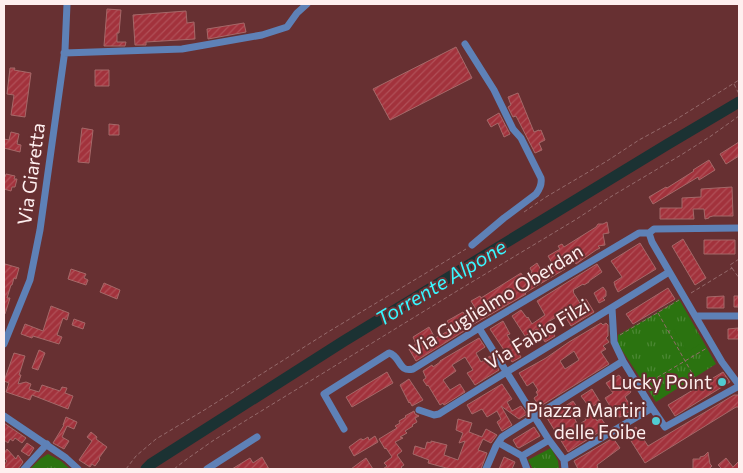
<svg xmlns="http://www.w3.org/2000/svg" width="743" height="473" viewBox="0 0 743 473" font-family="Commissioner,sans-serif">
	<style>
		.grass { fill: url(#grass-tufts) }
		.pitch { fill: #2b7310 }
		.lines { fill: none; stroke-linecap: round; stroke-linejoin: round }
		.river { stroke: #1b3233; stroke-width: 11 }
		.building { fill: url(#building-hatch); stroke: #a56868; fill-rule: evenodd }
		.path { stroke: #956a6b; stroke-width: 1; stroke-dasharray: 4 2.5; stroke-linecap: butt }
		.minor { stroke: #5e81b7; stroke-width: 7 }
		.poi-dot { fill: #51ccd2; stroke: #673032; stroke-width: 2 }
		.labels { text-anchor: middle; stroke-width: 4; stroke-linejoin: round; paint-order: stroke }
		.street-label { font-size: 19px; fill: #feefef; stroke: #673032 }
		.poi-label { font-size: 19px; fill: #feefef; stroke: #673032; text-anchor: end }
		.water-label { font-size: 20px; font-style: italic; fill: #39f6fe; stroke: #673032 }
	</style>
	<defs>
		<pattern id="grass-tufts" width="24" height="20" patternUnits="userSpaceOnUse" patternTransform="scale(1.25)"><rect width="24" height="20" fill="#2b7310"/><path d="M3 7l-1-3M5 7V3M7 7l1-3M15 17l-1-3M17 17v-4M19 17l1-3" fill="none" stroke="#4b8733"/></pattern>
		<pattern id="building-hatch" width="6" height="6" patternUnits="userSpaceOnUse" patternTransform="scale(1.25)"><rect width="6" height="6" fill="#a2323c"/><path d="M-1 1l2-2M0 6l6-6M5 7l2-2" fill="none" stroke="#b05058"/></pattern>
	</defs>
	<rect width="100%" height="100%" fill="#673032"/>
	<path class="grass" d="M679,299L716,364L656,402L618,344V335L658,312Z
		M551,448L558,461L559,469H533L528,460Z
		M48,454L61,461L70,469H30L40,459Z"/>
	<path class="pitch" d="M689,320L702,343L687,352L673,328Z"/>
	<g class="lines">
		<path class="river" d="M146,469L151,464L344,341L668,144L739,102"/>
	</g>
	<path class="building" d="M107,9L121,10L119,33H117V42H126L125,46H104Z
		M186,11L187,23L194,22L195,39L146,42V45H135L133,15Z
		M244,23L246,32L208,39L207,29Z
		M456,47L472,78L390,120L373,89Z
		M10,68H15L14,70L31,73L25,117L11,115L14,95L7,94Z
		M95,70H109V86H95Z
		M518,93L534,132L539,130V131L541,130L545,140L539,143L542,150L535,153L516,116L513,117L508,107L511,105L508,97Z
		M499,113L510,134L504,137L498,123L491,127L487,120Z
		M109,124L119,125V135H109Z
		M82,128L93,130L89,163L78,162Z
		M11,132L19,134L17,144L21,145L20,152L4,148V139L9,140Z
		M739,142V156L726,164L720,154Z
		M709,160L715,170L699,180L698,177L653,204L649,197L666,187L667,188L694,171L693,170Z
		M6,174L15,176L14,179H17L15,187H12L11,191L4,189V177H5Z
		M732,187L733,216H713L709,217V218L705,219L704,209H693L694,219H660V208H682V198L701,197V189Z
		M607,222L609,233L603,234L605,245L598,246L600,248L596,250L576,264L574,261L564,267L565,269L525,293L526,294L519,298L472,325V326L416,361L409,349L416,344L413,337L429,327L435,338L437,337L448,331L446,326L449,324L447,321L463,312L466,317L477,311L471,301L480,296L481,298L521,273L524,278L532,272L530,268L537,263L541,270L552,263L548,256L560,249L558,246L562,244L564,247L596,227L598,224H603Z
		M683,239L706,278L695,285L672,246Z
		M704,240H735V254H704Z
		M640,243L656,269L618,292L615,286L614,282L622,277L611,261Z
		M5,264L19,268L16,279L14,278L12,285H11L7,298H10L5,314H4V266Z
		M597,264L602,272L589,281V282L584,285L583,284L573,290L574,291L573,292L580,303L586,299L594,312L571,326L563,313L548,322L552,328L550,329L555,336L545,342L537,329L525,336L512,316L521,310L527,318L528,317L532,324L545,315L537,301Z
		M71,269L86,274L84,278L88,280L86,285L68,279Z
		M104,283L120,290L117,299L100,292Z
		M603,287L606,291V296L603,298L605,300L599,303L594,293Z
		M668,288L675,299L633,324L626,314Z
		M724,296V308H707V297Z
		M734,296H739V307H734Z
		M51,306L69,313L67,320L63,318L57,335L62,337L59,344L33,336L32,338L21,334L25,324L43,331Z
		M74,319L85,323L83,329L72,325Z
		M503,321L510,334L507,335L521,357L512,362L490,329Z
		M601,323L603,325L606,323L608,325V336L606,338L609,342L603,346L606,349L601,352L609,364L539,407L534,398L538,395L536,392L538,390L533,382L527,386L519,373L546,358L569,342ZM574,351L579,360L565,369L560,361Z
		M738,328V331H739V339H728V329Z
		M479,338L485,347L476,353L481,362L490,356L499,370L475,385L467,373L473,370L465,357L452,365L456,371L443,380L450,390L460,384L465,392L444,405L443,403L440,405L428,385L427,386L423,380L426,378L423,371L432,365L433,367L440,362V361L445,358Z
		M39,350L45,353L38,370L32,368Z
		M14,353L25,356L19,375H21L18,384L26,382L31,384L29,389L39,392L42,385L60,391L62,387L67,388L65,393L73,396L68,409L32,395L30,400L6,392L9,383L4,381Z
		M387,372L393,383L352,407L346,397Z
		M723,372L730,382L675,416L668,405Z
		M619,375L631,392L625,397L633,410L620,417L616,416L605,398L613,393L606,383Z
		M409,379L423,400L412,406L410,402L409,403L400,385Z
		M502,384L512,399L507,402L512,411L521,406L527,414L519,419L501,406L512,425L502,431L497,422L501,419L497,411L487,417L482,409L472,414L467,405Z
		M592,389L600,402L590,408L581,396Z
		M734,395H739V407H736L645,463L626,433L636,427L648,446Z
		M573,401L579,410L572,414L578,425L586,420L585,418L592,413L597,421L601,418L607,427L568,452L547,418Z
		M414,411L415,414L419,416L415,418L417,422L412,425L413,426L405,431L407,433L400,437L403,438L395,442L402,451L397,455L404,465L401,467L403,469H383L387,466L384,463L392,457L386,448L385,449L379,439L397,428L395,426L400,423L399,421L406,417L405,416Z
		M66,417L77,422L74,429L67,426L62,437L69,441L64,449L53,443L64,425H63Z
		M458,419L472,423L469,432L482,437L486,429L497,435L491,443L483,439L478,450L487,453L481,469H450L428,463L429,460L413,454L415,446L425,449L427,442L431,443V441L447,445L444,455L458,460L465,441L459,443L463,433L456,430Z
		M4,423L26,438L22,443L15,438L13,441L10,439L8,443L4,440Z
		M534,427L540,436L519,448L517,447L513,440Z
		M91,432L97,437L96,439L107,447L99,458L100,459L95,466L92,464L90,467L79,460L92,441L87,437Z
		M375,436L378,442L354,456L349,447L360,439H362L363,440L368,437L369,440Z
		M613,438L620,448L597,465L598,469H578L574,461Z
		M27,443L34,448L29,456L21,451Z
		M7,449L16,459L18,455L23,462L18,469H4V465L7,461L4,458V453Z
		M708,452L710,464L712,466L709,469H693V459H700V457L704,456Z
		M262,457L269,469H232L250,458L253,463Z
		M504,457L515,462L512,469H499Z
		M366,458L373,469H351L359,463Z
		M726,458L733,467L739,461V469H722L718,465Z"/>
	<g class="lines">
		<path class="path" d="M734,84L739,94
			M524,212L546,197L607,161L639,140L672,122L739,80
			M732,268L739,278
			M691,293L732,268L730,265L739,259
			M658,313L697,382
			M620,335L679,300
			M646,384L707,348
			M126,469L136,456L156,439L206,409L328,332L466,249
			M174,469L187,459L214,440L457,291L575,220L612,196L681,155L711,136L739,116"/>
		<path class="minor" d="M465,44L494,90L513,129L521,138L541,178C542,184 540,189 536,194L504,218L472,245
			M64,53L182,49L262,35L287,27L297,13L307,4
			M649,233L652,242L722,362L739,385
			M612,308L614,342L623,361L652,408
			M696,316H739
			M479,328L549,440L564,460L565,469
			M4,344L30,280L40,230L65,50L67,4
			M419,410L434,415L439,414C515,366 593,320 669,272
			M4,416L66,458L78,469
			M344,429L324,394L389,353C401,356 398,373 413,369L479,328L639,233H649L654,229L739,228
			M499,443L522,456L527,469
			M522,456L549,440
			M564,460L652,408L665,427L739,386
			M24,469L47,444
			M207,469L257,437
			M486,469L496,446L502,437L623,361"/>
	</g>
	<g class="poi-dot">
		<circle cx="722" cy="382" r="5"/>
		<circle cx="656" cy="421" r="5"/>
	</g>
	<g class="labels">
		<g class="street-label">
			<text transform="translate(31 174) rotate(-82)" y="7">Via Giaretta</text>
			<text transform="translate(496 300) rotate(-31)" y="7">Via Guglielmo Oberdan</text>
			<text transform="translate(537 334) rotate(-31)" y="7">Via Fabio Filzi</text>
		</g>
		<g class="poi-label">
			<text x="712" y="389">Lucky Point</text>
			<text x="646" y="417">Piazza Martiri<tspan x="646" dy="22">delle Foibe</tspan></text>
		</g>
		<g class="water-label">
			<text transform="translate(441 283) rotate(-31)" y="7">Torrente Alpone</text>
		</g>
	</g>
	<rect width="743" height="473" fill="none" stroke="#feefef" stroke-width="10"/>
</svg>
